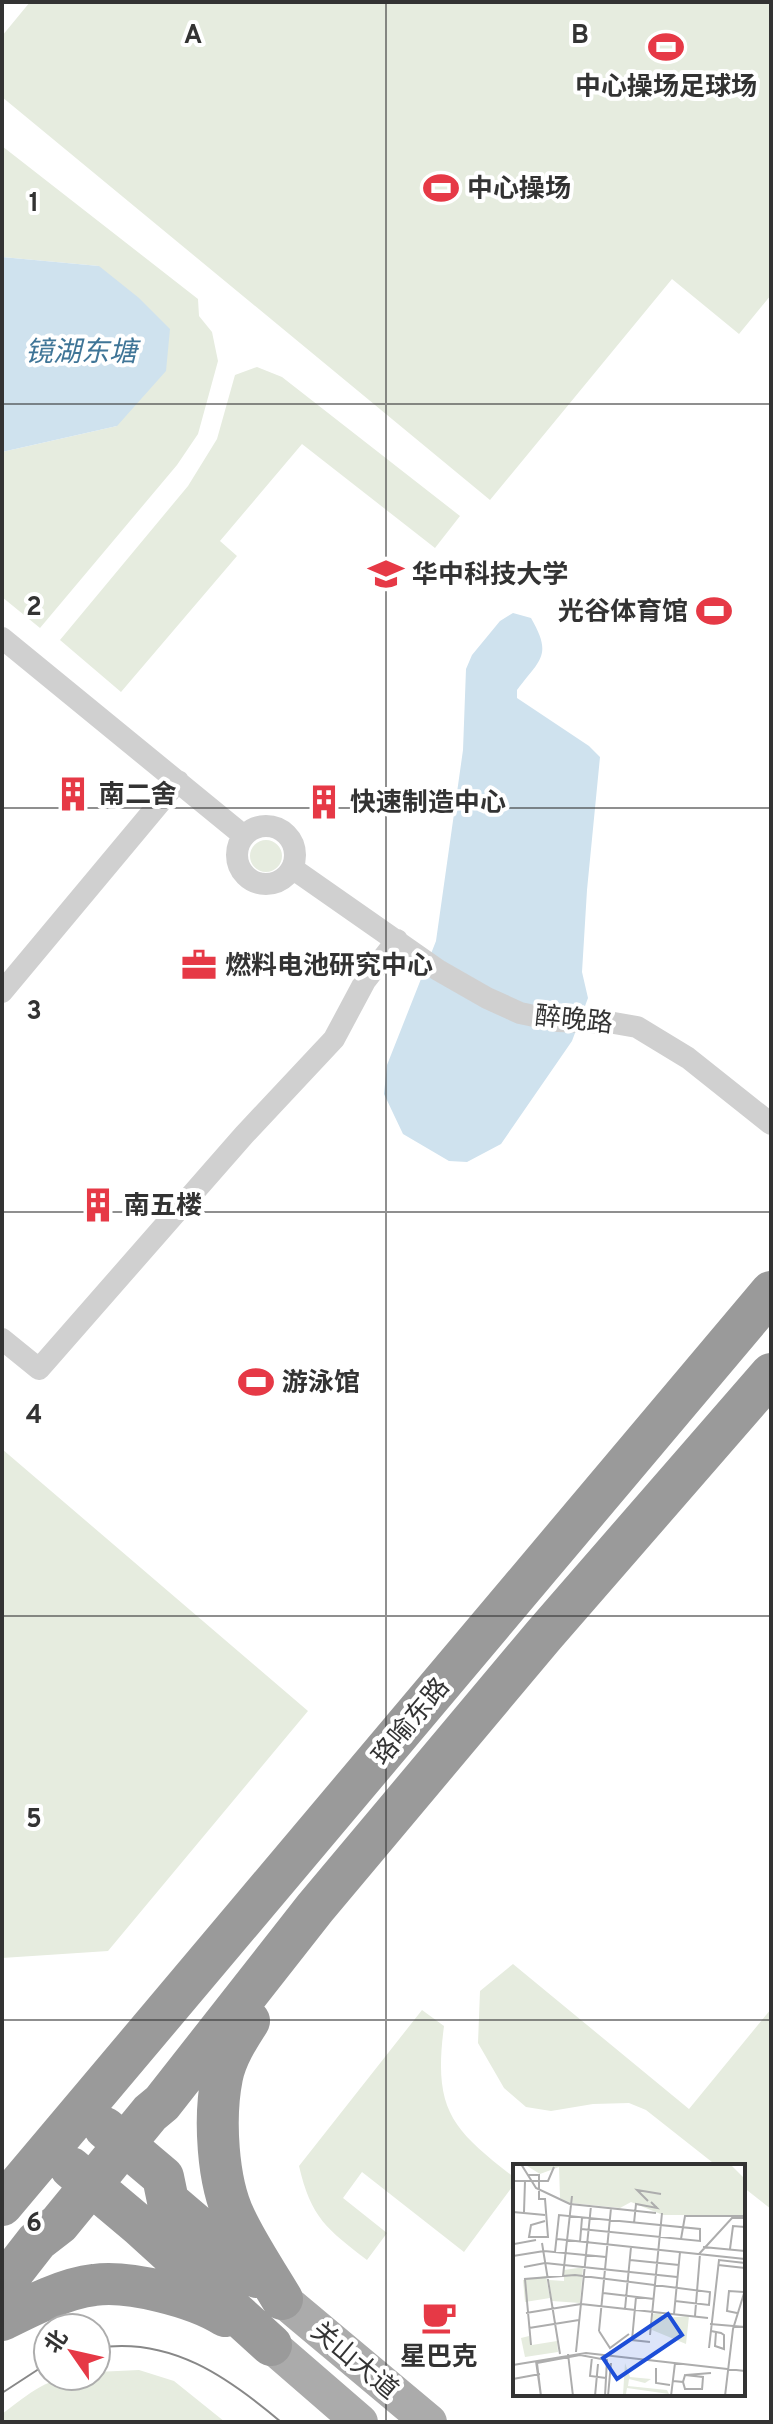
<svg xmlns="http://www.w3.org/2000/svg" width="773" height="2424" viewBox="0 0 773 2424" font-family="Overpass,'Noto Sans SC',sans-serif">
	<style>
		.green { fill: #e6ecdf }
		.water { fill: #cfe2ee }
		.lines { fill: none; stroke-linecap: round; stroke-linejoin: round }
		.street { stroke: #d0d0d0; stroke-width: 22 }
		.primary { stroke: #ababab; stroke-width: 36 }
		.highway { stroke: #9a9a9a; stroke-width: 42 }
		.tram { stroke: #888; stroke-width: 2 }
		.grid { fill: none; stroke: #333; stroke-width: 2; stroke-opacity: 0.55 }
		.labels { text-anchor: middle; stroke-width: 8; stroke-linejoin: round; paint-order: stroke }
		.poi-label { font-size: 26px; font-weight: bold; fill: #333; stroke: #fff; text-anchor: start }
		.street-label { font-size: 26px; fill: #333; stroke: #fff }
		.water-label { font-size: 28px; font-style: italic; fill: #3f7597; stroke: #fff }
		.inset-road { fill: none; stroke: #adadad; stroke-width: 2 }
		.view { fill: #1d4ed8; fill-opacity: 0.15; stroke: #1d4ed8; stroke-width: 4 }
		.inset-edge { fill: none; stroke: #333; stroke-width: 4 }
		.grid-label { font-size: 26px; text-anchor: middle; font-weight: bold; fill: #333; stroke: #fff; stroke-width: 8; stroke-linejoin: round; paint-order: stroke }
	</style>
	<rect width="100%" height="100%" fill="#fff"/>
	<path class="green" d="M30,2H771V295L739,334L672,279L490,500L2,97V36Z
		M2,146L198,299L199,316L212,332L218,361L198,434L177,465L40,628L2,597V452L117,426L99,266L2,257Z
		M257,367L282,377L460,516L435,548L302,444L220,541L237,556L121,692L60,640L188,486L217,439L235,375Z
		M250 856a16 16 0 1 1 32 0a16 16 0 1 1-32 0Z
		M2,1449L308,1711L108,1951L2,1958Z
		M513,1964L689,2109L771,2009V2209L743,2187V2166H717L646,2110L629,2103L593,2104L551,2111L526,2107L504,2088L478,2043L480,1991Z
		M422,2010L444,2026C433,2110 451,2129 515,2178V2183L464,2252L362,2172L343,2198L387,2233L367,2260C327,2229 311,2218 299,2166Z
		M139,2370L174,2381L225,2422H2V2414C40,2386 47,2376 96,2376V2372Z"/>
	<path class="water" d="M2,257L99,266L139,298L170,329L166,371L117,426L2,452Z
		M513,613L531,618C553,656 540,659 517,690V698L589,746L600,757L587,890L582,972L588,998L572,1041L501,1144L467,1162L449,1161L403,1134L384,1094L387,1065L436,941L463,750L466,669L472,655L500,621Z"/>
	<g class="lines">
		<path class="street" d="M2,638L244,836
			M237 855a29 29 0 1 1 58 0a29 29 0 1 1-58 0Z
			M292,868L438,970L487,998L520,1013L558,1021L614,1023L637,1027L688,1058L771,1124
			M2,992L178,781
			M2,1339L39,1369L244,1135L334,1039L365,981L397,940"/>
		<path class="primary" d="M282,2299L429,2422
			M271,2345L360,2422"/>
		<path class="highway" d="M249,2021C238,2038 226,2057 222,2077C214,2117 217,2181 235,2218C248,2246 266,2272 282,2299
			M105,2128L163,2177L168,2201L257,2277
			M71,2168L140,2226L271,2345
			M2,2205L771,1292
			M2,2286L37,2241L59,2224L150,2113L162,2103L315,1908L544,1635L771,1374
			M2,2320C28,2307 65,2288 94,2285C129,2280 195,2297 225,2316"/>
		<path class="tram" d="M96,2348C170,2336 228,2377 281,2422
			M2,2393L48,2363"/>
	</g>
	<path class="grid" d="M386,2V2422M2,404H771M2,808H771M2,1212H771M2,1616H771M2,2020H771"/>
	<defs>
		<g id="stadium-bare" transform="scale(2.76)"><path d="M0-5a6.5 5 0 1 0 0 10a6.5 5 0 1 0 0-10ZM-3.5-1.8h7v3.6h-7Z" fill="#e63946" stroke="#fff" stroke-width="2.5" paint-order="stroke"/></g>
		<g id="university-bare" transform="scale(2.76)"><path d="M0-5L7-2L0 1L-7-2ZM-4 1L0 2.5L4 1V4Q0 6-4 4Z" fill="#e63946" stroke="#fff" stroke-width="2.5" paint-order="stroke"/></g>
		<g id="building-bare" transform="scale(2.76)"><path d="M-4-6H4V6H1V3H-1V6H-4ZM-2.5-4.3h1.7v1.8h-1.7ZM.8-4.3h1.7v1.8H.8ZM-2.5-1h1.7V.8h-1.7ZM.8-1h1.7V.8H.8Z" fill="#e63946" stroke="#fff" stroke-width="2.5" paint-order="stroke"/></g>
		<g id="office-bare" transform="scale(2.76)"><path d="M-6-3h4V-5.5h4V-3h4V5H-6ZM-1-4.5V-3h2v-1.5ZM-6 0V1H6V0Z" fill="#e63946" stroke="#fff" stroke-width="2.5" paint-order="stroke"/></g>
		<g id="cafe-bare" transform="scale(2.76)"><path d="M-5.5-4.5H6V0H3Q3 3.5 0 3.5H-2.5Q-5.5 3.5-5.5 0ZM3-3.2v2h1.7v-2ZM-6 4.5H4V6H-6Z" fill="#e63946" stroke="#fff" stroke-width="2.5" paint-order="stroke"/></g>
	</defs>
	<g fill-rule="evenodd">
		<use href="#stadium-bare" x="666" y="47"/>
		<use href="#stadium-bare" x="441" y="188"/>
		<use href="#university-bare" x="386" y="574"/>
		<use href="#stadium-bare" x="714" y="611"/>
		<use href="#building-bare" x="73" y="794"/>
		<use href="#building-bare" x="324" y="802"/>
		<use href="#office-bare" x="199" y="965"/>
		<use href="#building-bare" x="98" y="1205"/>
		<use href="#stadium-bare" x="256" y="1382"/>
		<use href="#cafe-bare" x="439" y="2317"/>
	</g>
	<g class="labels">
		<g class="poi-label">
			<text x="666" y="95" text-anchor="middle">中心操场足球场</text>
			<text x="467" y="197">中心操场</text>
			<text x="412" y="583">华中科技大学</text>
			<text x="688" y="620" text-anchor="end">光谷体育馆</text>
			<text x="99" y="803">南二舍</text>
			<text x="350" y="811">快速制造中心</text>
			<text x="225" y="974">燃料电池研究中心</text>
			<text x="124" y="1214">南五楼</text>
			<text x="282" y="1391">游泳馆</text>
			<text x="439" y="2365" text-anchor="middle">星巴克</text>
		</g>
		<g class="street-label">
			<text transform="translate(574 1019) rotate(6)" y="9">醉晚路</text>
			<text transform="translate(410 1721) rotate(-50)" y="9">珞喻东路</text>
			<text transform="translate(355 2360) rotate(40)" y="9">关山大道</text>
		</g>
		<g class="water-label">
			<text x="81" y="361">镜湖东塘</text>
		</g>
	</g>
	<g transform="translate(513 2164)">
		<rect width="232" height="232" fill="#fff"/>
		<path d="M11,0H217L232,15V51H150L118,38L107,44L57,39L47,34L46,3L27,10ZM65,104H70L67,139L39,137L36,116L51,117V106ZM33,112L37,134L12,138L10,116ZM147,149L152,154L176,152L173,180L139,166L140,150ZM16,172L19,181L44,177L45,188L12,193L8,174ZM112,199L117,213L138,215L132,219L116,215L115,222L154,226L156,230L114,224L113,230L122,232L110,231Z" fill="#e6ecdf"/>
		<path class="inset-road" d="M8,0L23,24L57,40M14,11H26V35H32L35,73H16L18,61L32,57M0,17H35L41,3M135,37L124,26L148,30M57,40L143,49M0,48L32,51M11,48L12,17M121,59L123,40L144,44L138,38M44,75L232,95M168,75L172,52H232M67,78L69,54M29,79L47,190M190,83L232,87M217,85L220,62L232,63M42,88L46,51L187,65V77L68,65M186,90L219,54H231M0,92L31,87L93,93M1,92V80L23,76M117,96L166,101M205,101L232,104M11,103L32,99L164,113M50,112L59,32M90,129L141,135M123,133L119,176L137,178M112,145L118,83M13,149L68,140L195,154M224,149L214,147L216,127L231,128M161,150L167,88M182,152L187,90M197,160L232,163M16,164L66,156M86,167L98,44M86,167L97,184L116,170M198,167L208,169L211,171V185L202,182L203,168M137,171L149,49M18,181L12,115L62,111L197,128L196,141L162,137M196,184L206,96L232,99M63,188L78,42M55,190L60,232M79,193L77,212L93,214M23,197L28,232M0,201L73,189L232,207M143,204V219L157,221M173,211L198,209M0,215L27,210M160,217L170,218L172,225H188M170,218L172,211L190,213L189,226M28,232L24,199L67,191L94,196L92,232M82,232L85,200M95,232L98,199M158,232L162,199M212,232L220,165L232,126"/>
		<path class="view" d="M155,150L169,171L104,215L90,194Z"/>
		<rect width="232" height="232" class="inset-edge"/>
	</g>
	<g class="grid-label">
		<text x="193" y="43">A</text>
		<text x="580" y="43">B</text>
		<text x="34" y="211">1</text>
		<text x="34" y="615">2</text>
		<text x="34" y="1019">3</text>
		<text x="34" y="1423">4</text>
		<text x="34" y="1827">5</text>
		<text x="34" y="2231">6</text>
	</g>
	<rect width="773" height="2424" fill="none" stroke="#333333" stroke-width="8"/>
	<g transform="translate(72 2352) rotate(304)"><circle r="38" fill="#ffffff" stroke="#adadad" stroke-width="2"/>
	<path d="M0-6L14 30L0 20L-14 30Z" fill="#e63946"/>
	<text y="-12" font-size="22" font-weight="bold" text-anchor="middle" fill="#333333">北</text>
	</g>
</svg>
